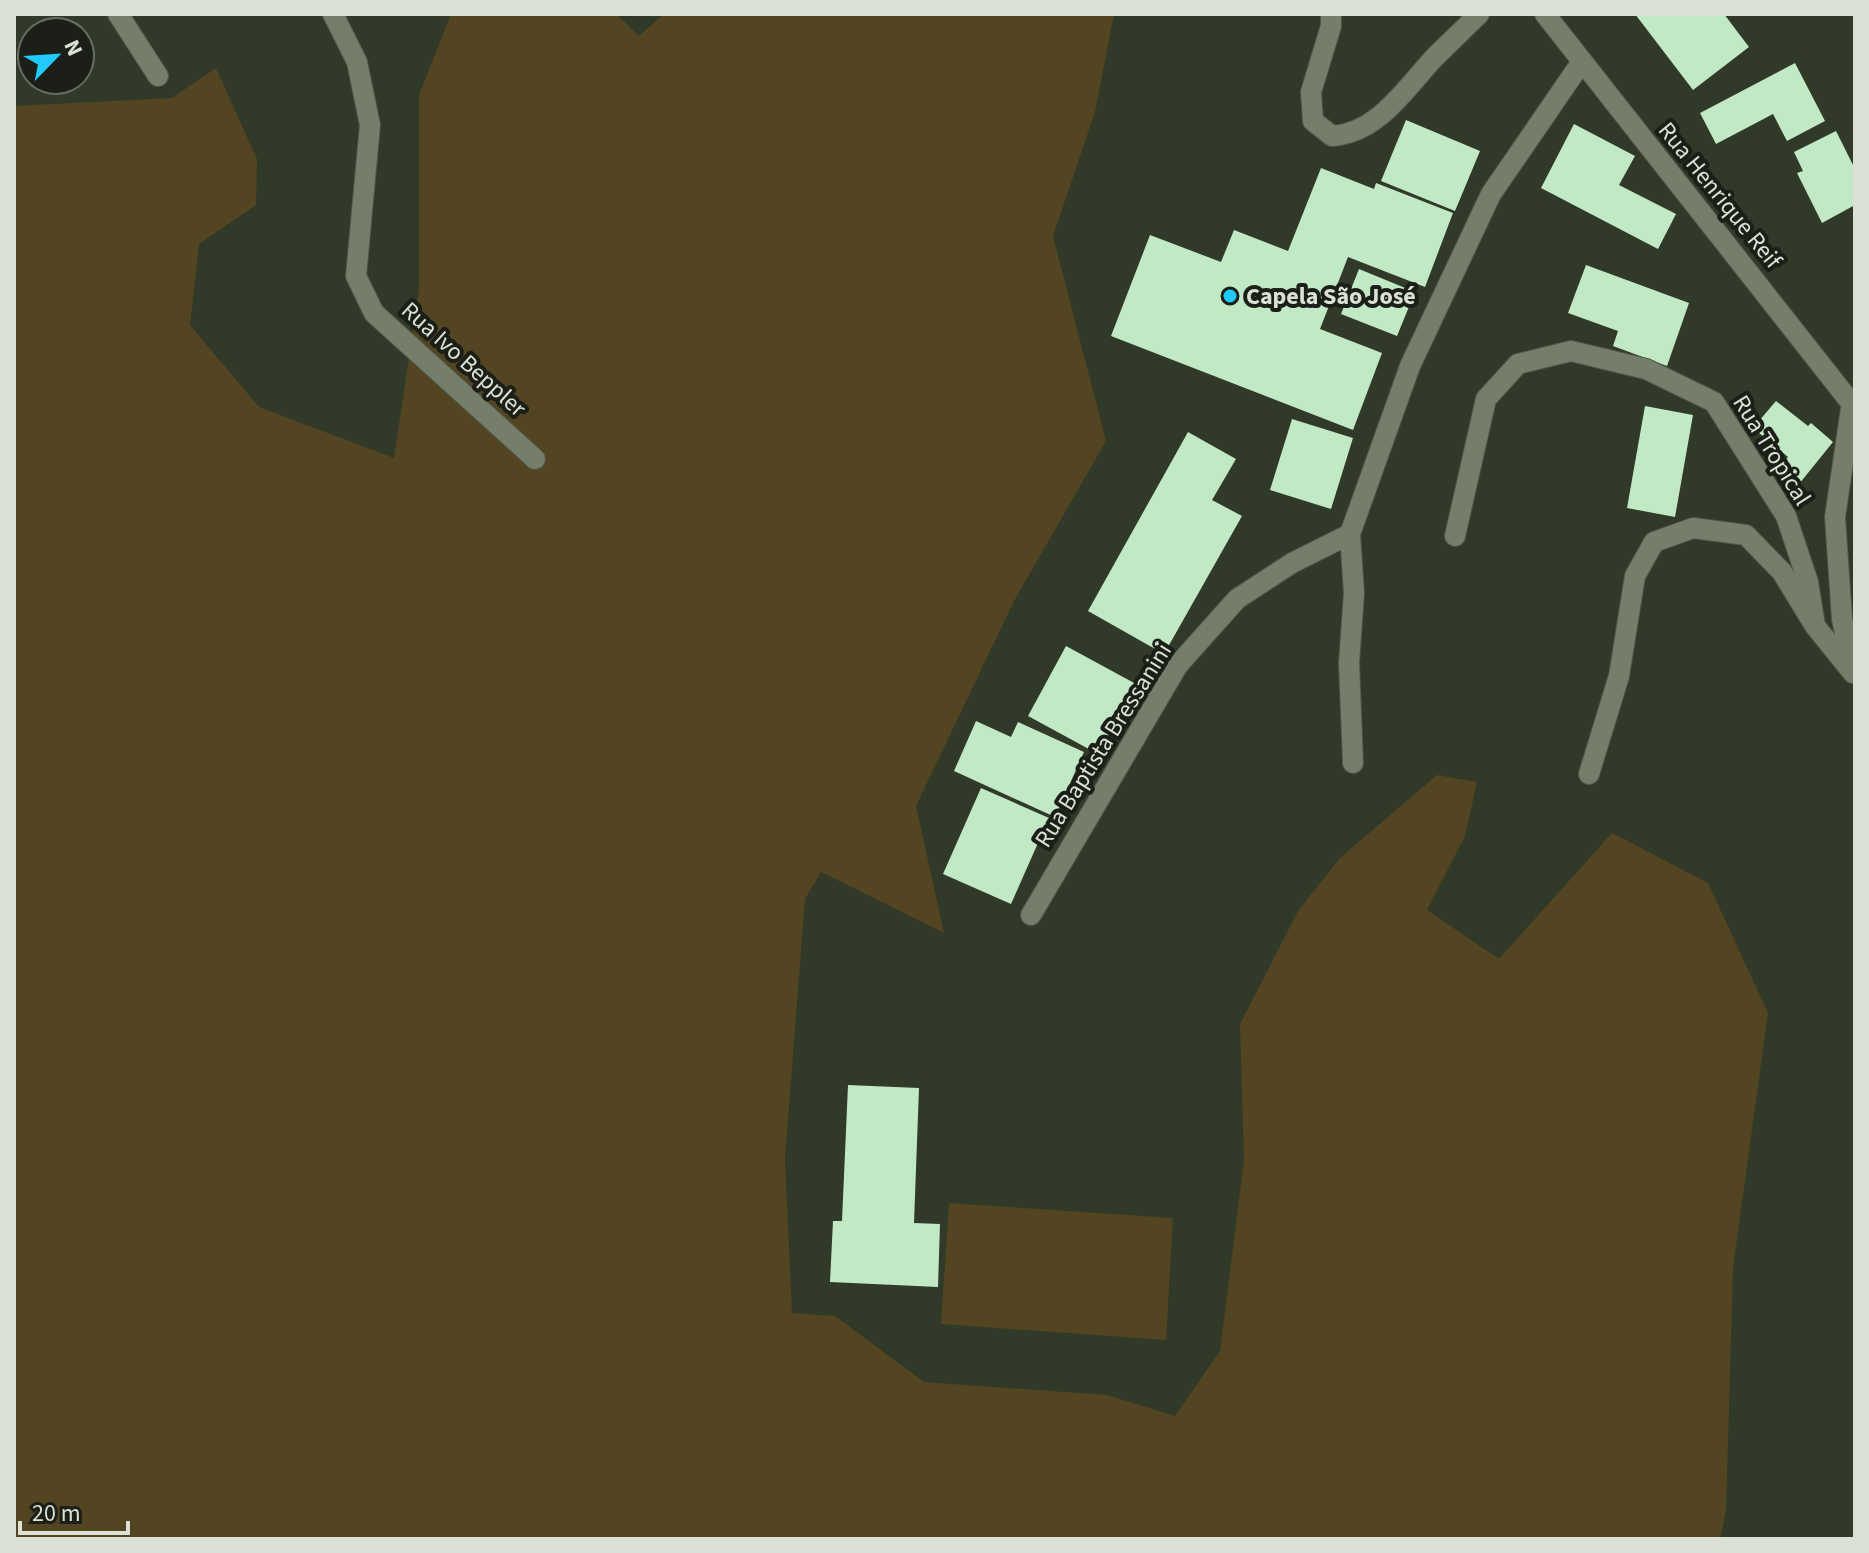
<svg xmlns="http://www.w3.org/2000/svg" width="1869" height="1553" viewBox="0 0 1869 1553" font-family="'Source Sans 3',sans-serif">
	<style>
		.green { fill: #534521 }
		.building { fill: #c2e9c5 }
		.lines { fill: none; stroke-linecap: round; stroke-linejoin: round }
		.minor-casing { stroke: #505647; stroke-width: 22 }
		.minor { stroke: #757e6b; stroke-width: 20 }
		.poi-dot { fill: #21c9fd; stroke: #1b1f17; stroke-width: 3 }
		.labels { text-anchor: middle; stroke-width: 8; stroke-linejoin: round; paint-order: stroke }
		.street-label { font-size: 24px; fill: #dce1d6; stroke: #1b1f17 }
		.poi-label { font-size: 24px; font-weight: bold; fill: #dce1d6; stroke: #1b1f17; text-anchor: start }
	</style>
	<rect width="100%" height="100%" fill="#313928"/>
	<path class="green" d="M451,14H616L639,36L664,14H1114L1095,112L1053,236L1106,441L1014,601L916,806L944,933L821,872L805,899L785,1159L792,1313L835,1316L924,1382L1107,1395L1175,1416L1220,1351L1244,1160L1240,1024L1298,911L1340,858L1437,775L1477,782L1465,836L1427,910L1499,959L1612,833L1708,883L1768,1013L1733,1268L1726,1511L1720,1539H14V106L172,98L216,68L257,159L256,205L199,244L190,325L259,407L394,458L419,290V95Z
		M949,1203L1173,1218L1166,1340L941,1324Z"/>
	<path class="building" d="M1635,14H1724L1749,47L1693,90Z
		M1795,63L1825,121L1787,141L1773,114L1716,144L1700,113Z
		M1406,120L1480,151L1455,211L1381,181Z
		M1574,124L1635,156L1619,185L1676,214L1658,249L1541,188Z
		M1836,131L1853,165L1855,164V205L1822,223L1797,173L1803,171L1794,152Z
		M1321,168L1374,189L1376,183L1453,213L1425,287L1348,257L1320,329L1382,353L1353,430L1111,336L1150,235L1221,262L1234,230L1288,251Z
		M1586,265L1689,303L1667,366L1613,346L1618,331L1568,313Z
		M1359,269L1415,292L1397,336L1341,314Z
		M1776,401L1808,426L1811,423L1833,442L1795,489L1774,472L1788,457L1753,428Z
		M1645,406L1693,415L1675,517L1627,508Z
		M1292,419L1353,438L1331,509L1270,490Z
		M1188,432L1236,459L1212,500L1242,516L1164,654L1088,611Z
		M1066,646L1136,684L1098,754L1028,716Z
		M976,721L1011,737L1018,722L1084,752L1055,817L954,771Z
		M981,788L1049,818L1011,904L943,874Z
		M848,1085L919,1088L914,1223L940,1224L938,1287L830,1282L833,1221H842Z"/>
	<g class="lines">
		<g class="minor-casing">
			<path id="minor" d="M118,14L158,76
				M333,14L357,62L370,125L356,276L374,313L535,459
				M1331,14V26L1311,92L1313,121L1332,136C1378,133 1405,89 1434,58C1449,43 1464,29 1479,14
				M1545,14L1855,408
				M1852,402L1835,517L1842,619L1853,671
				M1350,534L1354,593L1349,663L1353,763
				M1455,536L1486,399L1518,364L1571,351L1646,369L1714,402L1786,516L1808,582L1815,626
				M1589,774L1619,676L1635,576L1654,542L1693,528L1746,535L1782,572L1815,626L1853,673
				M1031,915L1178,665L1237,599L1292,563L1350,534L1410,366L1491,194L1581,63"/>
		</g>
		<use href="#minor" class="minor"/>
	</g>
	<circle class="poi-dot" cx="1230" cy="296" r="8"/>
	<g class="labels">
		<g class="street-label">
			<text transform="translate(1720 195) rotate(51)" y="8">Rua Henrique Reif</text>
			<text transform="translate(464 359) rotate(42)" y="8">Rua Ivo Beppler</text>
			<text transform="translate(1772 450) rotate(58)" y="8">Rua Tropical</text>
			<text transform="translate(1103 745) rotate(-58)" y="8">Rua Baptista Bressanini</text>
		</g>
		<g class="poi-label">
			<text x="1246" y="304">Capela São José</text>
		</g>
	</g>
	<rect width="1869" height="1553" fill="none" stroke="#dce1d6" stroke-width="32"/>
	<g transform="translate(56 56) rotate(65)"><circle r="38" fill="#1b1f17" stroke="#686d63" stroke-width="2"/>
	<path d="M0-6L14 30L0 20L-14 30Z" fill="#21c9fd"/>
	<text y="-12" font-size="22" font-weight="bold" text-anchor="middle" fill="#dce1d6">N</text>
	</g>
	<path d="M20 1521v12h108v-12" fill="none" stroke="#dce1d6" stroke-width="4"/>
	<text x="32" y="1521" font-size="24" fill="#dce1d6" stroke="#1b1f17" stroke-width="6" paint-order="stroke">20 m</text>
</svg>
